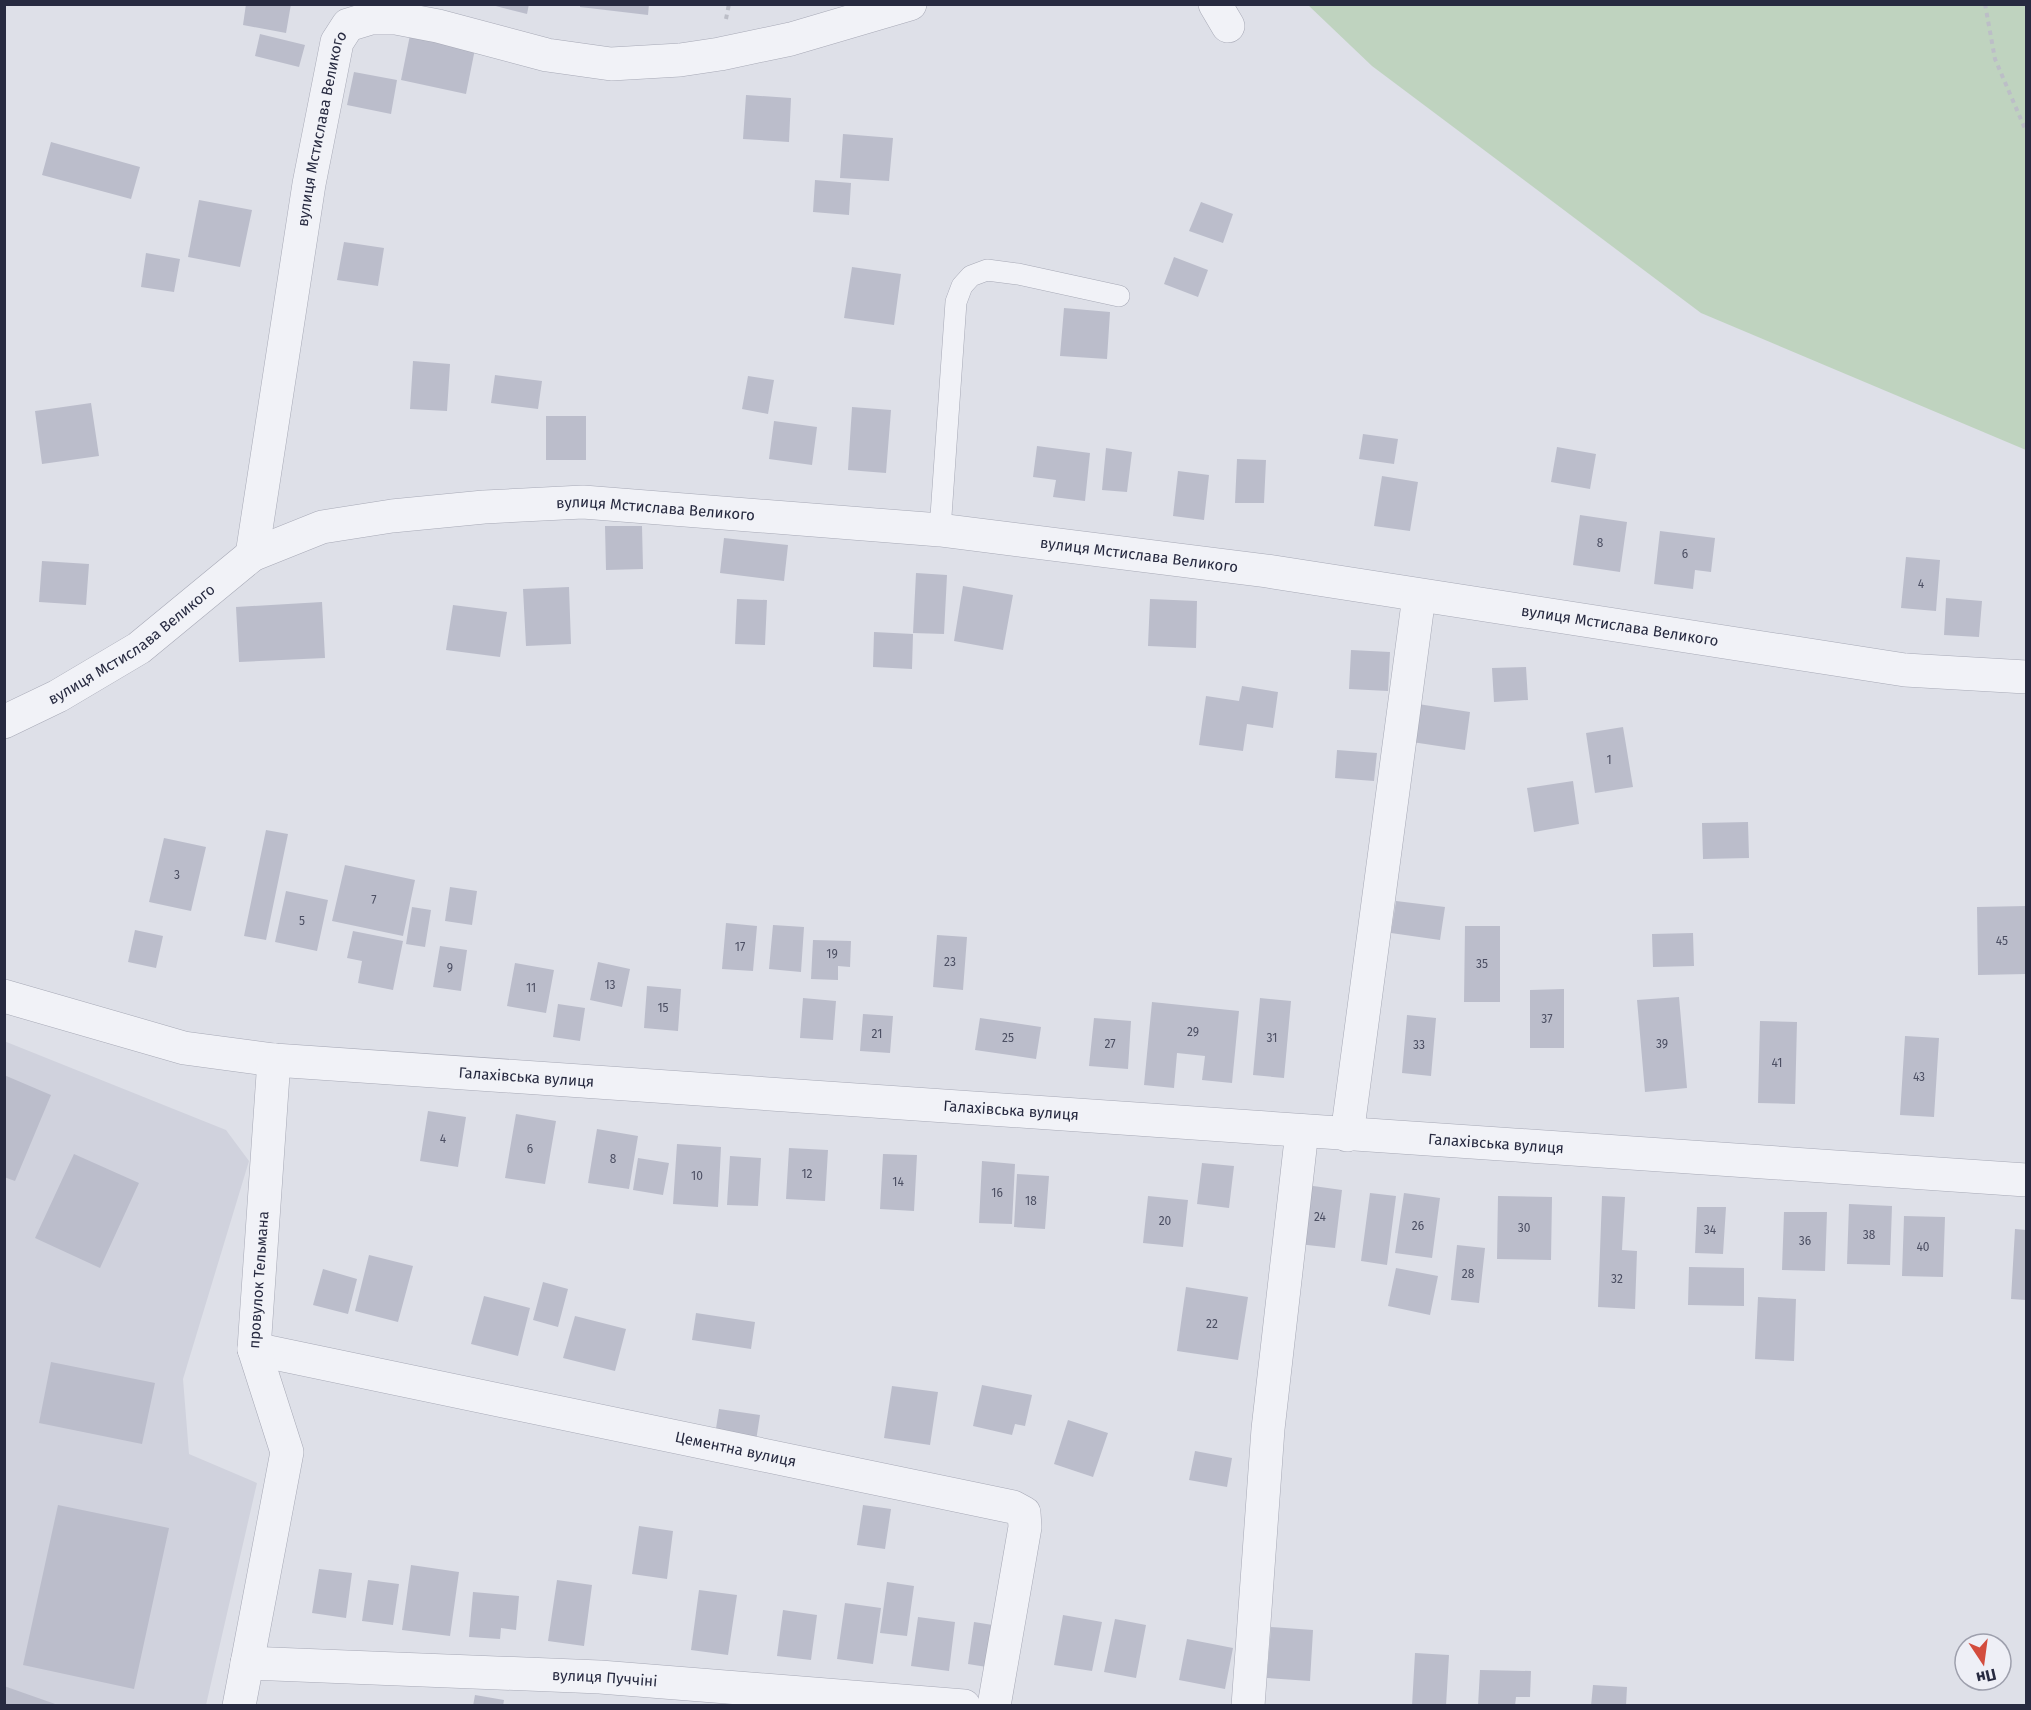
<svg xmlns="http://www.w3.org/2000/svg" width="2031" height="1710" viewBox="0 0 2031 1710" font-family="'Fira Sans',sans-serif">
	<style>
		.built { fill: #d0d2dd }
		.green { fill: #bfd3bf }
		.building { fill: #bbbdcb }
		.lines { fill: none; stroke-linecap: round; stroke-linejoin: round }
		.service-casing { stroke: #a7a9b6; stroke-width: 22 }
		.minor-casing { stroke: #a7a9b6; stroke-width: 34 }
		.path { stroke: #bcbec7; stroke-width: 4; stroke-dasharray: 4.5 4.5; stroke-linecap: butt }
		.service { stroke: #f1f2f7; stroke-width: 21 }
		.minor { stroke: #f1f2f7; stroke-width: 33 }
		.labels { text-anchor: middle; stroke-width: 6; stroke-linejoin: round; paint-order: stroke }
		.number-label { font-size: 12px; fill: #4c4f63 }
		.street-label { font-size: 15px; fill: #272a40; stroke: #eeeff6 }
	</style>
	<rect width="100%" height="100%" fill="#dee0e8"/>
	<path class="built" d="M4,1041L226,1130L249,1161L183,1379L189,1454L257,1483L206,1705H5Z"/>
	<path class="green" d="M1308,5H2026V450L1701,313L1372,66Z"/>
	<path class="building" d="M246,4H291L286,33L243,25Z
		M488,4H529L527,14Z
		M580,4H649L648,15L580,7Z
		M260,34L305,45L299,67L255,56Z
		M410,35L475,49L466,94L401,80Z
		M354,72L397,80L391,114L347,105Z
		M746,95L791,98L789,142L743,139Z
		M843,134L893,138L889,181L840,178Z
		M51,142L140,167L131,199L42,175Z
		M815,180L851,183L849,215L813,212Z
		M199,200L252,210L240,267L188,257Z
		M1201,202L1233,214L1223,243L1189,231Z
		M344,242L384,248L378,286L337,280Z
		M146,253L180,259L174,292L141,287Z
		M1174,257L1208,270L1198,297L1164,284Z
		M852,267L901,274L894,325L844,318Z
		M1064,308L1110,312L1107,359L1060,356Z
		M413,361L450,364L447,411L410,409Z
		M495,375L542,381L538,409L491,403Z
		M748,376L774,380L768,414L742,409Z
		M91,403L99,456L42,464L35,411Z
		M852,407L891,410L886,473L848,470Z
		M546,416H586V460H546Z
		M774,421L817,427L812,465L769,459Z
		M1363,434L1398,439L1394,464L1359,459Z
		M1037,446L1090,453L1085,501L1053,497L1056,480L1033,477Z
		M1557,447L1596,454L1590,489L1551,482Z
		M1106,448L1132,452L1127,492L1102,490Z
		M1237,459L1266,460L1264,503H1235Z
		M1178,471L1209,475L1204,520L1173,516Z
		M1382,476L1418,482L1410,531L1374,526Z
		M1580,515L1627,522L1620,572L1573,565Z
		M605,526H642L643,569L606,570Z
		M1660,531L1715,538L1711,572L1695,570L1693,589L1654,584Z
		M724,538L788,545L784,581L720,573Z
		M1906,557L1940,560L1936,611L1901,608Z
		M42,561L89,564L86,605L39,602Z
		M916,573L947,575L944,634L913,633Z
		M963,586L1013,595L1003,650L954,641Z
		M569,587L571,644L526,646L523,589Z
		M1946,598L1982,601L1979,637L1944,635Z
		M737,599L767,600L765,645L735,644Z
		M1150,599L1197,601L1196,648L1148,646Z
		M322,602L325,658L239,662L236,607Z
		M453,605L507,612L500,657L446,650Z
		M874,632L913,634L912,669L873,667Z
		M1351,650L1390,652L1388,691L1349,689Z
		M1526,667L1528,700L1494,702L1492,668Z
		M1242,686L1278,692L1273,728L1247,724L1243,751L1199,745L1206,696L1239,701Z
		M1418,704L1470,712L1465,750L1412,742Z
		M1623,727L1633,787L1595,793L1586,733Z
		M1337,750L1377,753L1374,781L1335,778Z
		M1573,781L1579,824L1534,832L1527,788Z
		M1748,822L1749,858L1703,859L1702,823Z
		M266,830L288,834L266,940L244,936Z
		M164,838L206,847L191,911L149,902Z
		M345,865L415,880L403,936L332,921Z
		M450,887L477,891L472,925L445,921Z
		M286,891L328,900L317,951L275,942Z
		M1396,901L1445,907L1440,940L1391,933Z
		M2026,906V974L1978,975L1977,907Z
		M412,907L431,910L425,947L406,944Z
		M726,923L757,926L753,971L722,969Z
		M773,925L804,927L801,972L769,969Z
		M1465,926H1500V1002H1464Z
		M135,930L163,936L156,968L128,962Z
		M353,931L403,941L393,990L358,983L362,961L347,958Z
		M1693,933L1694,966L1653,967L1652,934Z
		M937,935L967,937L963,990L933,987Z
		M813,940L851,941L850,967L838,966V980L811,979Z
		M440,946L467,950L461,991L433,987Z
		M598,962L630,969L622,1007L590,1000Z
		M515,963L554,970L546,1013L507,1006Z
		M647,986L681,989L678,1031L644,1028Z
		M1564,989V1048H1530V990Z
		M1679,997L1687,1088L1645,1092L1637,1000Z
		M803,998L836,1001L833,1040L800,1038Z
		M1260,998L1291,1001L1284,1078L1253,1075Z
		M1152,1002L1239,1011L1232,1083L1202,1080L1205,1056L1177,1053L1174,1088L1144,1085Z
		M558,1004L585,1008L580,1041L553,1037Z
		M863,1014L893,1016L890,1053L860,1051Z
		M1407,1015L1436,1018L1431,1076L1402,1073Z
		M980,1018L1041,1027L1036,1059L975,1050Z
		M1094,1018L1131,1021L1128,1069L1089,1066Z
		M1760,1021L1797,1022L1795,1104L1758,1103Z
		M1905,1036L1939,1038L1934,1117L1900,1115Z
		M4,1075L51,1095L15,1181L4,1177Z
		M428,1111L466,1117L458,1167L420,1161Z
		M516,1114L556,1121L545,1184L505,1178Z
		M597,1129L638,1136L629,1189L588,1183Z
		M677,1144L721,1147L718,1207L673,1204Z
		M789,1148L828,1150L825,1201L786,1199Z
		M74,1154L139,1183L100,1268L35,1238Z
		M883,1154L917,1155L914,1211L880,1209Z
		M730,1156L761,1158L758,1206L727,1205Z
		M638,1158L669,1163L663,1195L633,1190Z
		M982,1161L1015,1164L1012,1224L979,1223Z
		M1202,1163L1234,1166L1229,1208L1197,1204Z
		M1017,1174L1049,1176L1045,1229L1014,1227Z
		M1306,1185L1342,1190L1335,1248L1298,1244Z
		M1370,1193L1396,1196L1387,1265L1361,1261Z
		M1404,1193L1440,1198L1432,1258L1395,1253Z
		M1148,1196L1188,1200L1183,1247L1143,1243Z
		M1498,1196L1552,1197L1551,1260L1497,1259Z
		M1602,1196L1625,1197L1622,1250L1637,1251L1635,1309L1598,1307Z
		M1849,1204L1892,1206L1890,1265L1847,1264Z
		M1697,1207H1726L1723,1254L1695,1253Z
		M1784,1212H1827L1825,1271L1782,1270Z
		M1904,1216L1945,1217L1943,1277L1902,1276Z
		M2015,1229L2026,1230V1300L2011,1299Z
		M1457,1245L1485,1248L1479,1303L1451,1300Z
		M369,1255L413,1266L398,1322L355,1311Z
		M1689,1267L1744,1268V1306L1688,1305Z
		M1396,1268L1438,1276L1430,1315L1388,1306Z
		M323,1269L357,1279L348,1314L313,1305Z
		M543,1282L568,1289L558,1327L533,1320Z
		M1186,1287L1248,1297L1238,1360L1177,1351Z
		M484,1296L530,1308L518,1356L471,1344Z
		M1758,1297L1796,1299L1794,1361L1755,1359Z
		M696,1313L755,1322L751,1349L692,1340Z
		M575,1316L626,1329L615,1371L563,1358Z
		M51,1362L155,1383L142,1444L39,1423Z
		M982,1385L1032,1395L1025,1426L1015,1424L1012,1435L973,1426Z
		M892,1386L938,1392L930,1445L884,1438Z
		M719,1409L760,1415L756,1441L715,1435Z
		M1068,1420L1108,1433L1093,1477L1054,1464Z
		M1195,1451L1232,1458L1227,1487L1189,1480Z
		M58,1505L169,1528L134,1689L23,1665Z
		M863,1505L891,1509L885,1549L857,1545Z
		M639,1526L673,1531L667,1579L632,1574Z
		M411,1565L459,1572L450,1636L402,1630Z
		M319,1569L352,1573L346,1618L312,1613Z
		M368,1580L399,1584L393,1625L362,1621Z
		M557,1580L592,1585L584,1646L548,1641Z
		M887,1582L914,1586L907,1636L880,1633Z
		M699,1590L737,1595L728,1655L691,1650Z
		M473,1592L519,1596L516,1630L501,1628L500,1639L469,1637Z
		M845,1603L881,1608L873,1664L837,1659Z
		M783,1610L817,1615L811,1660L777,1656Z
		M1063,1615L1102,1622L1092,1671L1054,1665Z
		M918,1617L955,1622L949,1671L911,1666Z
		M1115,1619L1146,1625L1136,1678L1104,1672Z
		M974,1622L999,1626L993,1668L968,1664Z
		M1271,1627L1313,1630L1310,1681L1267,1678Z
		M1187,1639L1233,1648L1225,1689L1179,1680Z
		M1415,1653L1449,1655L1446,1706H1412Z
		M1480,1670L1531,1671L1530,1697H1516L1515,1706H1478Z
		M1593,1685L1627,1687L1626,1706H1591Z
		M4,1686L58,1705V1706H4Z
		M475,1695L504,1700L503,1706H473Z"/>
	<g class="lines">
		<g class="service-casing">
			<path id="service" d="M940,530L956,302L962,286L971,276L987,270L1018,274L1119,296"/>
		</g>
		<g class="minor-casing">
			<g id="minor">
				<path d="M1215,4L1228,26"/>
				<path id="s1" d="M252,555L309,184L337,42L348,25L371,18H396L438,26L547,55L611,64L680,60L720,54L791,39L910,4"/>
				<path id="s2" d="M4,722L58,696L139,648L252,555L322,527L392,516L484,507L583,502L940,530L1267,571L1905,670L2026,677"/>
				<path id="s3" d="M4,996L184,1048L274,1060L2026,1180"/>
				<path d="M1347,1135L1419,596"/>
				<path id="s4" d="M254,1349L1013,1507L1024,1513L1025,1527L994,1706"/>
				<path id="s5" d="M247,1663L600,1677L964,1706"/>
				<path id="s6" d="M239,1706L287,1452L254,1349L274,1060"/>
				<path d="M1248,1706L1268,1429L1302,1131"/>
			</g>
		</g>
		<path class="path" d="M1985,4L1995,59L2026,131
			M726,19L729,4"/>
		<use href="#service" class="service"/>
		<use href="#minor" class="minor"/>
	</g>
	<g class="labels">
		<g class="number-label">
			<text x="1600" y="547">8</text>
			<text x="1685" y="558">6</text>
			<text x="1921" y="588">4</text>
			<text x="1609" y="764">1</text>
			<text x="177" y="879">3</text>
			<text x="374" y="904">7</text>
			<text x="302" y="925">5</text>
			<text x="2002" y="945">45</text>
			<text x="740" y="951">17</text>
			<text x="832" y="958">19</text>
			<text x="950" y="966">23</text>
			<text x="1482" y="968">35</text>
			<text x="450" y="972">9</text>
			<text x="610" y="989">13</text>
			<text x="531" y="992">11</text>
			<text x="663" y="1012">15</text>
			<text x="1547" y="1023">37</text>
			<text x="1193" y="1036">29</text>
			<text x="877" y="1038">21</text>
			<text x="1008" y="1042">25</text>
			<text x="1272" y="1042">31</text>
			<text x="1110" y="1048">27</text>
			<text x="1662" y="1048">39</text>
			<text x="1419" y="1049">33</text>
			<text x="1777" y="1067">41</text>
			<text x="1919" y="1081">43</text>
			<text x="443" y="1143">4</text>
			<text x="530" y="1153">6</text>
			<text x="613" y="1163">8</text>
			<text x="807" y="1178">12</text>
			<text x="697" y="1180">10</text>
			<text x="898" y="1186">14</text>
			<text x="997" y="1197">16</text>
			<text x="1031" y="1205">18</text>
			<text x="1320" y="1221">24</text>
			<text x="1165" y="1225">20</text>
			<text x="1418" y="1230">26</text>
			<text x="1524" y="1232">30</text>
			<text x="1710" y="1234">34</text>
			<text x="1869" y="1239">38</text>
			<text x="1805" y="1245">36</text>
			<text x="1923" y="1251">40</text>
			<text x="1468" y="1278">28</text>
			<text x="1617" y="1283">32</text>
			<text x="1212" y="1328">22</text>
		</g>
		<g class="street-label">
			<text dy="5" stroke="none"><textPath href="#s1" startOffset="432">вулиця Мстислава Великого</textPath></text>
			<text dy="5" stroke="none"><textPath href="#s2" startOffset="711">вулиця Мстислава Великого</textPath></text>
			<text dy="5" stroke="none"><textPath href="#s2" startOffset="1197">вулиця Мстислава Великого</textPath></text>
			<text dy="5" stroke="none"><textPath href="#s2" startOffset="1683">вулиця Мстислава Великого</textPath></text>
			<text dy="5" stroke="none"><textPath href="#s2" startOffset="150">вулиця Мстислава Великого</textPath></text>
			<text dy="5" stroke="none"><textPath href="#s3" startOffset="531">Галахівська вулиця</textPath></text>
			<text dy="5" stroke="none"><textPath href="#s3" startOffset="1017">Галахівська вулиця</textPath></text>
			<text dy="5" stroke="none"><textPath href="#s3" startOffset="1503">Галахівська вулиця</textPath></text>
			<text dy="5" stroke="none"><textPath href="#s6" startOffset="436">провулок Тельмана</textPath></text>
			<text dy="5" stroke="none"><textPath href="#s4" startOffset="492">Цементна вулиця</textPath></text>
			<text dy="5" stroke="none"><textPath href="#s5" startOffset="358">вулиця Пуччіні</textPath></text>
		</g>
	</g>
	<rect width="2031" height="1710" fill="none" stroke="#272a40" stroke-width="12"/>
	<g transform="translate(1983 1662) rotate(167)"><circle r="28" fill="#eeeff6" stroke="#9ea0ad" stroke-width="1.5"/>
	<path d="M0-4.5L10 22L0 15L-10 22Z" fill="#d34c3d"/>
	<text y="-9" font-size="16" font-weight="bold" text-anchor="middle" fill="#272a40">Пн</text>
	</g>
</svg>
